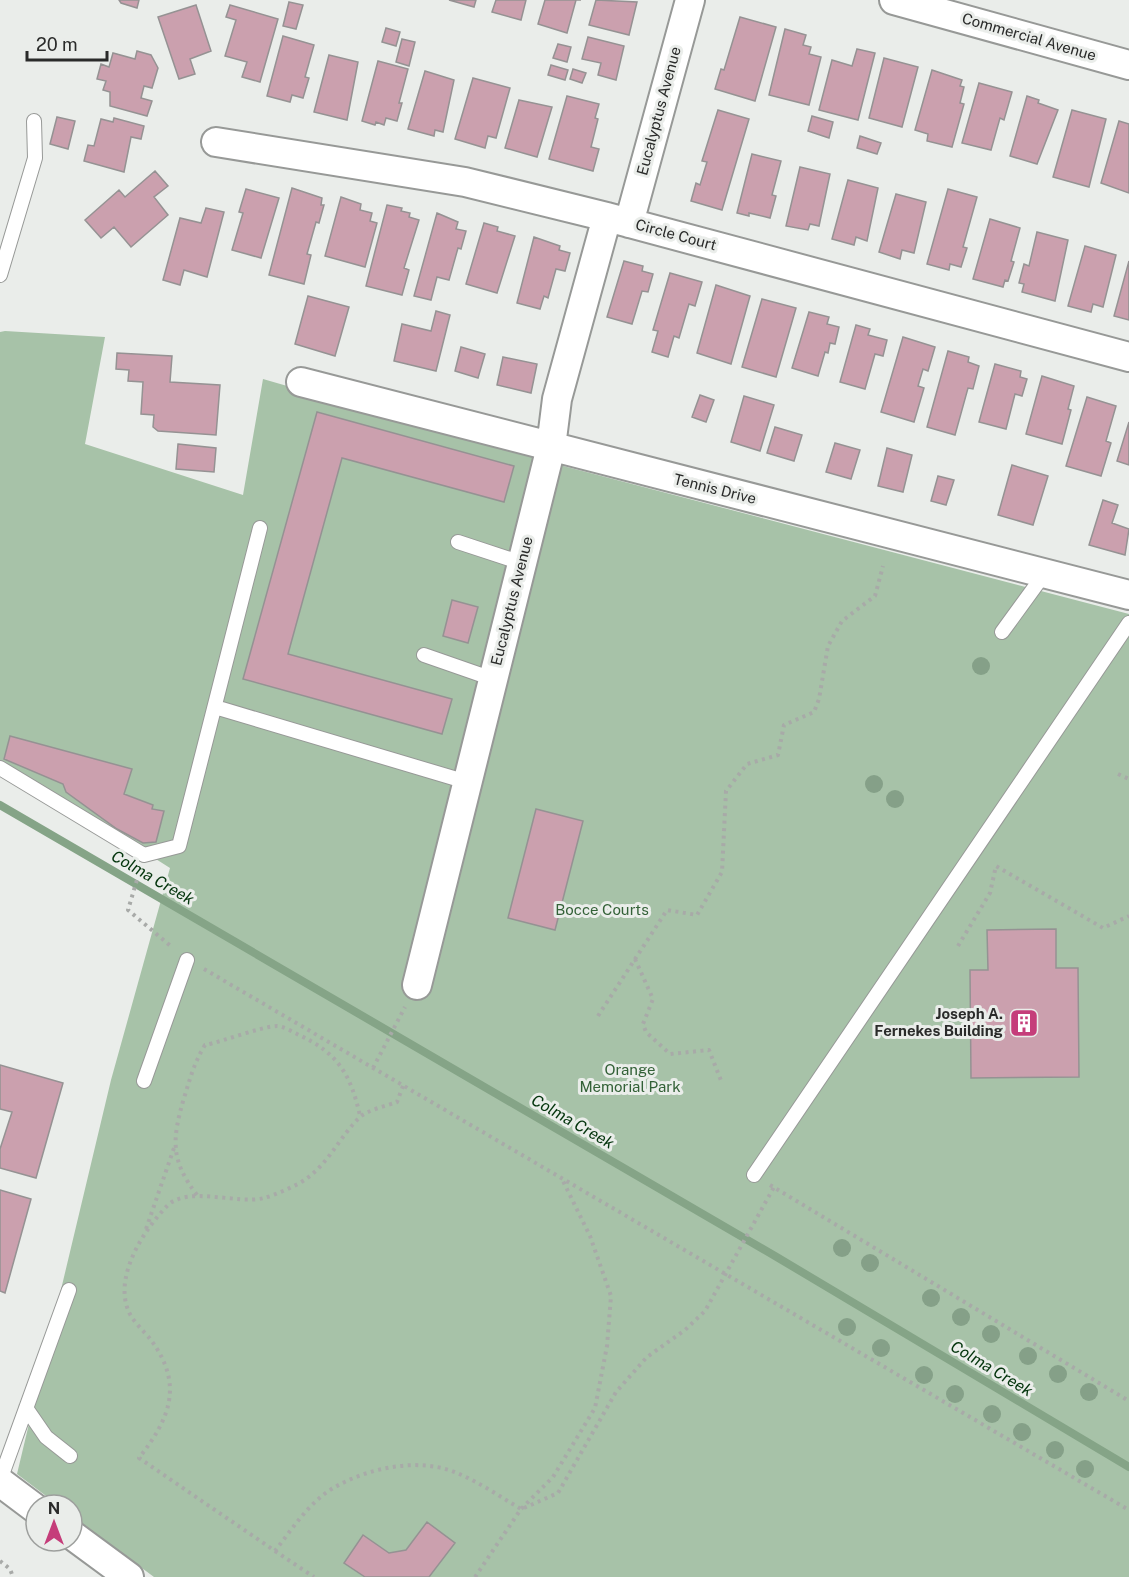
<svg xmlns="http://www.w3.org/2000/svg" width="1129" height="1577" viewBox="0 0 1129 1577" font-family="'Public Sans',sans-serif">
	<style>
		.green { fill: #a7c2a8 }
		.lines { fill: none; stroke-linecap: round; stroke-linejoin: round }
		.stream { stroke: #85a487; stroke-width: 8 }
		.building { fill: #cba0ae; stroke: #959293; stroke-width: 1.5 }
		.service-casing { stroke: #979997; stroke-width: 16 }
		.minor-casing { stroke: #979997; stroke-width: 32 }
		.path { stroke: #a8aaa8; stroke-width: 4; stroke-dasharray: 3 4.5; stroke-linecap: butt }
		.service { stroke: #fff; stroke-width: 14 }
		.minor { stroke: #fff; stroke-width: 28 }
		.tree { fill: #85a088 }
		.labels { text-anchor: middle; stroke-width: 6; stroke-linejoin: round; paint-order: stroke }
		.street-label { font-size: 15px; fill: #2a2b2a; stroke: #eaedea }
		.park-label { font-size: 15px; fill: #336137; stroke: #eaedea }
		.poi-label { font-size: 15px; font-weight: bold; fill: #2a2b2a; stroke: #eaedea; text-anchor: end }
		.water-label { font-size: 16px; font-style: italic; fill: #04350d; stroke: #eaedea }
	</style>
	<rect width="100%" height="100%" fill="#eaedea"/>
	<path class="green" d="M5,331L105,337L85,444L243,495L263,379L567,467L1129,614V1577H154L72,1516V1505H58L17,1474L111,1080L170,868L0,760V332Z"/>
	<g class="lines">
		<path class="stream" d="M0,805L775,1256L1129,1467"/>
	</g>
	<path class="building" d="M119,0H139L137,8L121,3Z
		M449,0H476L474,7Z
		M496,0H526L521,20L492,12Z
		M545,0H581H576L567,33L538,24Z
		M596,0L637,2L629,35L589,25Z
		M289,2L303,5L296,29L283,26Z
		M196,5L211,51L190,59L195,74L179,79L158,17Z
		M230,5L278,19L260,82L242,77L247,62L225,56L236,20L226,17Z
		M740,17L776,27L755,101L715,89L721,69L724,70Z
		M386,28L400,32L396,46L382,42Z
		M785,29L806,35L803,45L811,47L809,54L821,57L809,105L769,95Z
		M283,36L314,45L305,77L309,78L303,98L292,95L290,102L267,96Z
		M588,37L624,46L616,80L598,75L601,63L582,59Z
		M402,39L415,42L409,66L396,62Z
		M558,44L571,47L567,62L553,58Z
		M857,49L875,53L858,120L819,110L832,60L852,66Z
		M137,51L151,55L158,68L152,88L144,86L141,98L152,101L147,116L110,106V92L103,90L106,81L97,79L101,64L109,67L113,53L135,59Z
		M329,55L358,62L347,120L314,112Z
		M884,58L918,67L902,127L869,118Z
		M378,61L408,69L399,103H402L397,121L386,118L384,125L376,122L375,125L362,121Z
		M551,65L568,70L565,80L548,75Z
		M573,69L586,73L582,83L570,79Z
		M932,70L962,80L960,86L964,87L960,103L964,104L952,147L927,141L928,134L915,130Z
		M425,71L454,80L443,132L435,130L434,136L408,129Z
		M473,78L510,88L496,138L488,136L485,148L455,139Z
		M979,83L1012,92L1004,120L1000,118L991,150L962,143Z
		M567,96L599,104L595,118L598,119L591,147L599,149L593,171L549,159Z
		M1027,96L1039,100L1038,103L1058,110L1037,164L1010,156Z
		M519,100L552,107L537,157L505,148Z
		M718,110L749,119L722,210L691,201L696,183L700,185L707,162L702,161Z
		M1072,110L1106,119L1089,187L1053,177Z
		M812,116L833,122L829,138L808,131Z
		M57,117L75,121L68,149L50,144Z
		M114,118L144,126L141,139L131,137L124,172L84,161L88,145L94,146L101,119L113,122Z
		M1119,121L1129,124V193L1101,183Z
		M860,136L881,143L877,154L857,148Z
		M752,154L781,161L772,195L776,196L770,218L749,213V216L737,213Z
		M800,167L830,174L819,226L810,224L808,230L786,226Z
		M155,171L168,186L154,197L168,215L131,247L114,227L101,238L85,220L119,190L125,197Z
		M848,180L878,188L867,241L856,237L854,245L832,239Z
		M292,188L322,198L321,205H324L319,223L316,222L307,254L311,255L304,284L269,275Z
		M246,189L279,198L261,258L232,250L243,213L239,212Z
		M948,189L977,197L963,247L967,248L961,267L950,264L949,270L927,264Z
		M896,194L926,202L914,253L902,250L900,259L879,252Z
		M341,197L361,204L360,210L372,213L370,221L377,223L365,267L325,256Z
		M387,205L402,208L401,211L410,213L409,217L419,220L404,268L409,270L402,295L366,286Z
		M206,208L224,212L207,277L184,270L180,285L163,280L180,218L201,223Z
		M437,213L458,222L456,229L466,231L461,249L458,248L449,280L437,277L431,300L414,296Z
		M990,219L1020,228L1011,261L1014,262L1008,281L1005,280L1003,287L973,279Z
		M484,223L498,227L497,231L515,236L497,293L466,284Z
		M1037,232L1068,240L1055,301L1022,292L1024,284L1019,283L1024,264L1029,266Z
		M534,237L560,246L559,250L570,253L565,271L556,269L548,298L544,296L540,309L517,303Z
		M1085,246L1116,255L1103,307L1093,304L1091,312L1068,306Z
		M624,261L643,266L642,271L653,274L648,292L642,291L632,324L607,317Z
		M1129,261V320L1114,316Z
		M670,273L702,282L695,306L689,304L679,338L674,336L668,357L652,352L658,331L653,330Z
		M716,285L750,296L731,364L697,353Z
		M308,296L349,307L335,356L295,344Z
		M762,299L796,308L776,377L742,367Z
		M436,311L450,315L436,371L394,361L402,324L431,331Z
		M809,312L829,317L827,324L839,327L835,344L830,343L828,353L825,352L818,376L792,368Z
		M856,325L870,329L868,335L887,340L883,356L875,354L865,389L840,382Z
		M903,337L935,347L928,371L923,369L918,386L924,388L914,422L881,412Z
		M461,347L485,354L478,378L455,371Z
		M948,351L969,357L968,362L979,366L973,389L968,388L955,435L927,427Z
		M117,353L172,356L170,382L220,385L216,435L158,431L153,427L154,415L141,414L143,382L128,381L129,370L116,369Z
		M503,357L537,364L531,393L497,385Z
		M995,364L1021,371L1020,377L1027,379L1022,396L1015,394L1006,429L979,422Z
		M1042,376L1074,386L1068,409L1071,410L1062,444L1026,434Z
		M700,395L714,400L706,422L692,417Z
		M744,396L774,405L760,451L731,442Z
		M1087,397L1116,406L1106,441L1111,443L1101,476L1066,466Z
		M317,412L514,466L504,502L342,458L288,654L452,699L442,734L243,679Z
		M1129,422V465L1117,461Z
		M775,427L802,435L794,461L767,453Z
		M835,443L860,450L851,479L826,472Z
		M178,444L216,448L214,472L176,469Z
		M887,448L912,455L903,492L878,486Z
		M1012,465L1048,476L1033,525L998,515Z
		M938,476L954,480L946,505L931,501Z
		M1103,500L1118,505L1112,523L1129,529L1125,555L1089,545Z
		M452,600L478,607L468,643L443,636Z
		M10,736L132,769L124,794L153,805L152,809L164,811L156,842L143,843L117,829L66,792L63,784L4,759Z
		M536,809L583,821L555,930L508,918Z
		M1056,929V968H1078L1079,1077L971,1078L970,970H988L987,930Z
		M0,1065L63,1083L36,1178L0,1168V1149L12,1112L0,1109Z
		M0,1190L31,1199L5,1293L0,1291Z
		M427,1522L455,1543L429,1577H365L344,1563L363,1535L389,1553L406,1550Z"/>
	<g class="lines">
		<g class="service-casing">
			<path id="service" d="M0,275L35,158L34,121
				M458,542L522,563
				M1002,632L1045,573
				M424,655L493,679
				M215,707L467,782
				M0,768L144,855L179,846L260,528
				M144,1081L187,960
				M754,1175L1129,623
				M26,1408L46,1437L70,1456
				M0,1480L69,1290"/>
		</g>
		<g class="minor-casing">
			<path id="minor" d="M894,0L1129,65
				M216,142L465,182L607,217L1129,357
				M629,223L690,0
				M301,382L1129,595
				M417,985L551,447L557,399L607,217
				M0,1482L36,1509
				M72,1535L129,1577"/>
		</g>
		<path class="path" d="M1118,774L1129,779
			M139,873L128,910L173,948
			M958,946L990,893L996,866L1103,928L1129,916
			M635,959L653,999L643,1024L646,1032L670,1054L709,1050L722,1083
			M204,969L1129,1510
			M598,1016L667,910L697,915L722,872L726,791L747,764L778,755L784,725L814,712L819,699L828,646L842,621L875,596L883,566
			M373,1068L405,1007
			M403,1086L397,1102C386,1106 367,1110 359,1118C337,1140 327,1168 298,1184C288,1189 275,1195 264,1198C238,1205 187,1185 167,1206C144,1230 116,1273 127,1307C130,1319 144,1331 151,1340C184,1385 170,1418 139,1458L275,1551C292,1529 310,1501 335,1487C369,1468 415,1458 452,1471C476,1480 499,1496 521,1509
			M770,1185L1129,1401
			M197,1195C170,1160 172,1139 184,1098C190,1079 194,1063 205,1045C225,1041 259,1027 277,1026C283,1026 293,1032 299,1035C338,1053 351,1075 360,1116
			M146,1229L174,1148
			M524,1508L558,1493L616,1392L647,1357L685,1330L705,1311L774,1187
			M275,1551L314,1577
			M0,1561L10,1569L13,1577
			M475,1577L521,1509L553,1477L595,1408L607,1346L611,1296L590,1236L562,1179"/>
		<use href="#service" class="service"/>
		<use href="#minor" class="minor"/>
	</g>
	<g class="tree">
		<circle cx="981" cy="666" r="9"/>
		<circle cx="874" cy="784" r="9"/>
		<circle cx="895" cy="799" r="9"/>
		<circle cx="842" cy="1248" r="9"/>
		<circle cx="870" cy="1263" r="9"/>
		<circle cx="931" cy="1298" r="9"/>
		<circle cx="961" cy="1317" r="9"/>
		<circle cx="847" cy="1327" r="9"/>
		<circle cx="991" cy="1334" r="9"/>
		<circle cx="881" cy="1348" r="9"/>
		<circle cx="1028" cy="1356" r="9"/>
		<circle cx="1058" cy="1374" r="9"/>
		<circle cx="924" cy="1375" r="9"/>
		<circle cx="1089" cy="1392" r="9"/>
		<circle cx="955" cy="1394" r="9"/>
		<circle cx="992" cy="1414" r="9"/>
		<circle cx="1022" cy="1432" r="9"/>
		<circle cx="1055" cy="1450" r="9"/>
		<circle cx="1085" cy="1469" r="9"/>
	</g>
	<defs>
		<g id="building-square" transform="scale(1.5)"><rect x="-9" y="-9" width="18" height="18" rx="4" fill="#c53d7a" stroke="#eaedea"/><path d="M-4-6H4V6H1V3H-1V6H-4ZM-2.5-4.3h1.7v1.8h-1.7ZM.8-4.3h1.7v1.8H.8ZM-2.5-1h1.7V.8h-1.7ZM.8-1h1.7V.8H.8Z" fill="#fff"/></g>
	</defs>
	<g fill-rule="evenodd">
		<use href="#building-square" x="1024" y="1023"/>
	</g>
	<g class="labels">
		<g class="street-label">
			<text transform="translate(1029 37) rotate(16)" y="5">Commercial Avenue</text>
			<text transform="translate(659 111) rotate(-75)" y="5">Eucalyptus Avenue</text>
			<text transform="translate(676 235) rotate(15)" y="5">Circle Court</text>
			<text transform="translate(715 489) rotate(14)" y="5">Tennis Drive</text>
			<text transform="translate(512 601) rotate(-76)" y="5">Eucalyptus Avenue</text>
		</g>
		<g class="park-label">
			<text x="602" y="915">Bocce Courts</text>
			<text x="630" y="1075">Orange<tspan x="630" dy="17">Memorial Park</tspan></text>
		</g>
		<g class="poi-label">
			<text x="1003" y="1019">Joseph A.<tspan x="1003" dy="17">Fernekes Building</tspan></text>
		</g>
		<g class="water-label">
			<text transform="translate(153 877) rotate(30)" y="6">Colma Creek</text>
			<text transform="translate(573 1121) rotate(30)" y="6">Colma Creek</text>
			<text transform="translate(992 1368) rotate(31)" y="6">Colma Creek</text>
		</g>
	</g>
	<g transform="translate(54 1523)"><circle r="28" fill="#eaedea" stroke="#9d9f9d" stroke-width="1.5"/>
	<path d="M0-4.5L10 22L0 15L-10 22Z" fill="#c53d7a"/>
	<text y="-9" font-size="16" font-weight="bold" text-anchor="middle" fill="#2a2b2a">N</text>
	</g>
	<path d="M27 51v9h80v-9" fill="none" stroke="#2a2b2a" stroke-width="3"/>
	<text x="36" y="51" font-size="18" fill="#2a2b2a" stroke="#eaedea" stroke-width="4.5" paint-order="stroke">20 m</text>
</svg>
